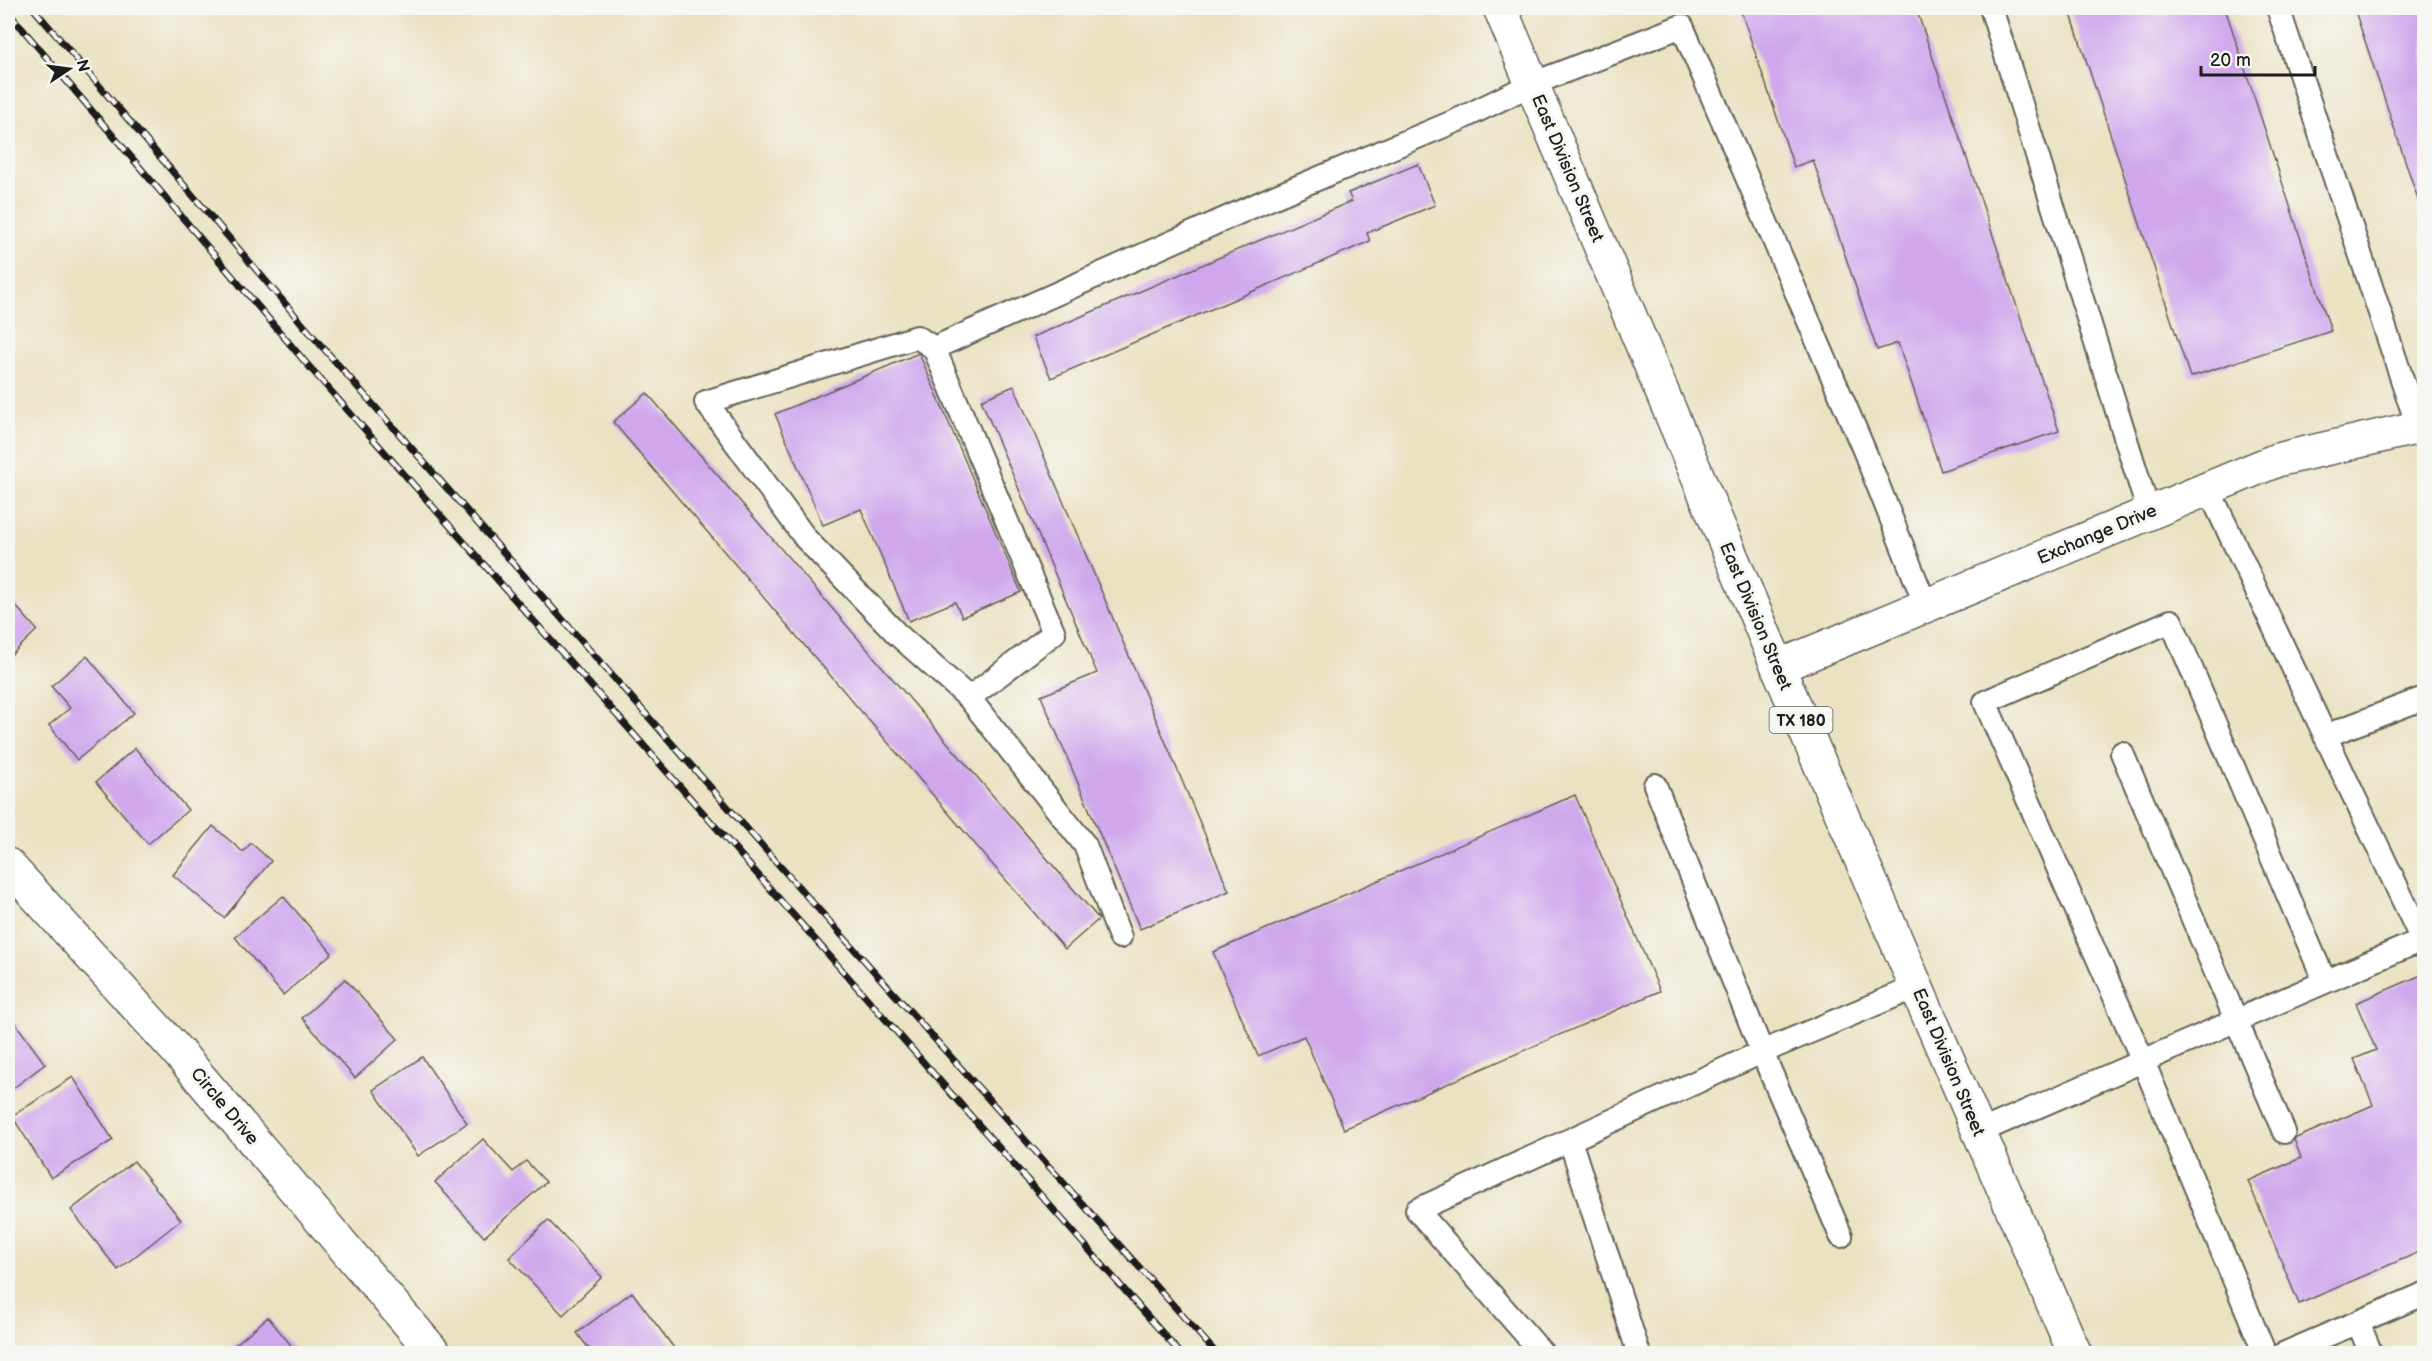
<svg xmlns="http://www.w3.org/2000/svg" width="2432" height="1361" viewBox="0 0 2432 1361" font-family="'Balsamiq Sans',sans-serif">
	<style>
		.building { fill: #d0a7ed }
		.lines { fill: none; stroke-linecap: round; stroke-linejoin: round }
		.lane-casing { stroke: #646156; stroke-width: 26 }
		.street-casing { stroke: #646156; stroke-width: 36 }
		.primary-casing { stroke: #646156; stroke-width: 36 }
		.lane { stroke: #fff; stroke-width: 22 }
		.street { stroke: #fff; stroke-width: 33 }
		.primary { stroke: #fff; stroke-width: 33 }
		.rail-casing { stroke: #1c1c1c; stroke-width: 7 }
		.rail { stroke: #f6f6f2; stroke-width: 4.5; stroke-dasharray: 14; stroke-linecap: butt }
		.labels { text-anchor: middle; stroke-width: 6; stroke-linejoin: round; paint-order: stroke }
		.shield { fill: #f6f6f2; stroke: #5d5d5c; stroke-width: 1.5 }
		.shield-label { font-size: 16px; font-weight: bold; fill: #1c1c1c }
		.street-label { font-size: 18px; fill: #1c1c1c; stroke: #f6f6f2 }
	</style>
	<rect width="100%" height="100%" fill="#f6f6f2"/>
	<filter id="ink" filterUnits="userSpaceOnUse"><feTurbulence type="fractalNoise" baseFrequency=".0167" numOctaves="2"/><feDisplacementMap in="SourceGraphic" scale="12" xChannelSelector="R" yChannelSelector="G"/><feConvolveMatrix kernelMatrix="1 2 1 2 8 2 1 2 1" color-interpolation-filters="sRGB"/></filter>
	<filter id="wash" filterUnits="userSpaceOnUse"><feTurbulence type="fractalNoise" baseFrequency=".008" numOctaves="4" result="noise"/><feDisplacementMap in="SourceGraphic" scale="24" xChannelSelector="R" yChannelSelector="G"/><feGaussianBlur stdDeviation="1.35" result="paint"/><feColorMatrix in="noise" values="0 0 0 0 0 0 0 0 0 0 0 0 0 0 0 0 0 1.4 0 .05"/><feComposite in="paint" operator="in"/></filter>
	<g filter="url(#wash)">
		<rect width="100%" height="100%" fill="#ebe2c2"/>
		<g id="blocks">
			<path class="building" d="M1740,8H1916L2059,431L1941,471L1898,343L1877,350L1813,160L1794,167Z
				M2069,8H2225L2331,331L2190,377Z
				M2354,8H2424V217Z
				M1418,164L1435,205L1367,233L1370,241L1051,378L1033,337L1352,201L1348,193Z
				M919,353L1021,592L962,617L955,602L909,621L861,509L823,525L775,414Z
				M1014,386L1229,891L1140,929L1041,696L1097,673L981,400Z
				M647,393L1099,919L1065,949L613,422Z
				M8,597L37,630L8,658Z
				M87,656L134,713L77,760L49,725L70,708L51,686Z
				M135,748L188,810L148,844L96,782Z
				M1575,795L1660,991L1344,1129L1304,1036L1258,1056L1213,952Z
				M213,826L243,852L251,843L271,861L224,918L173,875Z
				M283,896L332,953L283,995L235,937Z
				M2424,974V1250L2299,1304L2248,1181L2301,1158L2294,1139L2373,1105L2354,1059L2376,1050L2356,1003Z
				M345,979L398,1039L355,1078L302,1018Z
				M8,1013L45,1064L8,1092Z
				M422,1057L467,1123L418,1156L373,1090Z
				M73,1077L113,1140L51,1178L12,1116Z
				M483,1139L513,1172L526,1161L546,1182L484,1237L435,1182Z
				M134,1161L181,1220L118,1270L71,1210Z
				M548,1220L602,1277L563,1315L509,1258Z
				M632,1292L674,1348L667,1354H593L577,1333Z
				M268,1317L298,1354H224Z"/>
		</g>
	</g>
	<g filter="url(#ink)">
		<use href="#blocks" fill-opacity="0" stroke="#646156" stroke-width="1.5"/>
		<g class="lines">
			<g class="lane-casing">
				<path id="lane" d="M1991,8L2149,513
					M2278,8L2418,427
					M934,348L917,337L706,402L806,539L897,634L969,698
					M2208,488L2422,940
					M2325,736L2424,698
					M2122,753L2284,1132
					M1655,785L1762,1052L1916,987
					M1120,937L1085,845L969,698L1054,633L934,348L1274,197L1458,120L1532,84L1682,26L1864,450L1926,606
					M1979,1132L2424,939
					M1570,1140L1639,1354
					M2358,1322L2371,1354
					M1543,1354L1417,1210L1762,1052L1841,1236
					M2265,1354L2143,1061L1985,702L2171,621L2325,982
					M2283,1354L2424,1294"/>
			</g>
			<g class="street-casing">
				<path id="street" d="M1778,667L2277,460L2424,426
					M8,865L178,1052L435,1354"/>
			</g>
			<g class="primary-casing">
				<path id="primary" d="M1500,8L1778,667L2075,1354"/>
			</g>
			<use href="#lane" class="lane"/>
			<use href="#street" class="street"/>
			<use href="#primary" class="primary"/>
			<g class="rail-casing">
				<path id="rail" d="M33,8L311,334L786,873L1217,1354
					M8,12L306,363L1181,1354"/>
			</g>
			<use href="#rail" class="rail"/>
		</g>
	</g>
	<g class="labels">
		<rect class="shield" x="1769.5" y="707" width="63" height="26" rx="4.5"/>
		<g class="shield-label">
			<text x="1801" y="726">TX 180</text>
		</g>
		<g class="street-label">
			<text transform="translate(1568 168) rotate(67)" y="6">East Division Street</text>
			<text transform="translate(2097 534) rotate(-23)" y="6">Exchange Drive</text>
			<text transform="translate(1756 616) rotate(67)" y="6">East Division Street</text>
			<text transform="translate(1949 1062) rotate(67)" y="6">East Division Street</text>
			<text transform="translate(225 1106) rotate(50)" y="6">Circle Drive</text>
		</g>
	</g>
	<rect width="2432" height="1361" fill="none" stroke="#f6f6f2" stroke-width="30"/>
	<g transform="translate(69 69) rotate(77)" stroke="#f6f6f2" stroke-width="4.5" paint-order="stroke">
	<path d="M0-4.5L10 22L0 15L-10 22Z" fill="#1c1c1c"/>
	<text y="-9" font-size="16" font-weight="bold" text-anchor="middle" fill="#1c1c1c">N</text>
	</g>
	<path d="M2201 66v9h114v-9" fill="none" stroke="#1c1c1c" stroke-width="3"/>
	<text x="2210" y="66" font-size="18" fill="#1c1c1c" stroke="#f6f6f2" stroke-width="4.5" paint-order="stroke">20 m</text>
</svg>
